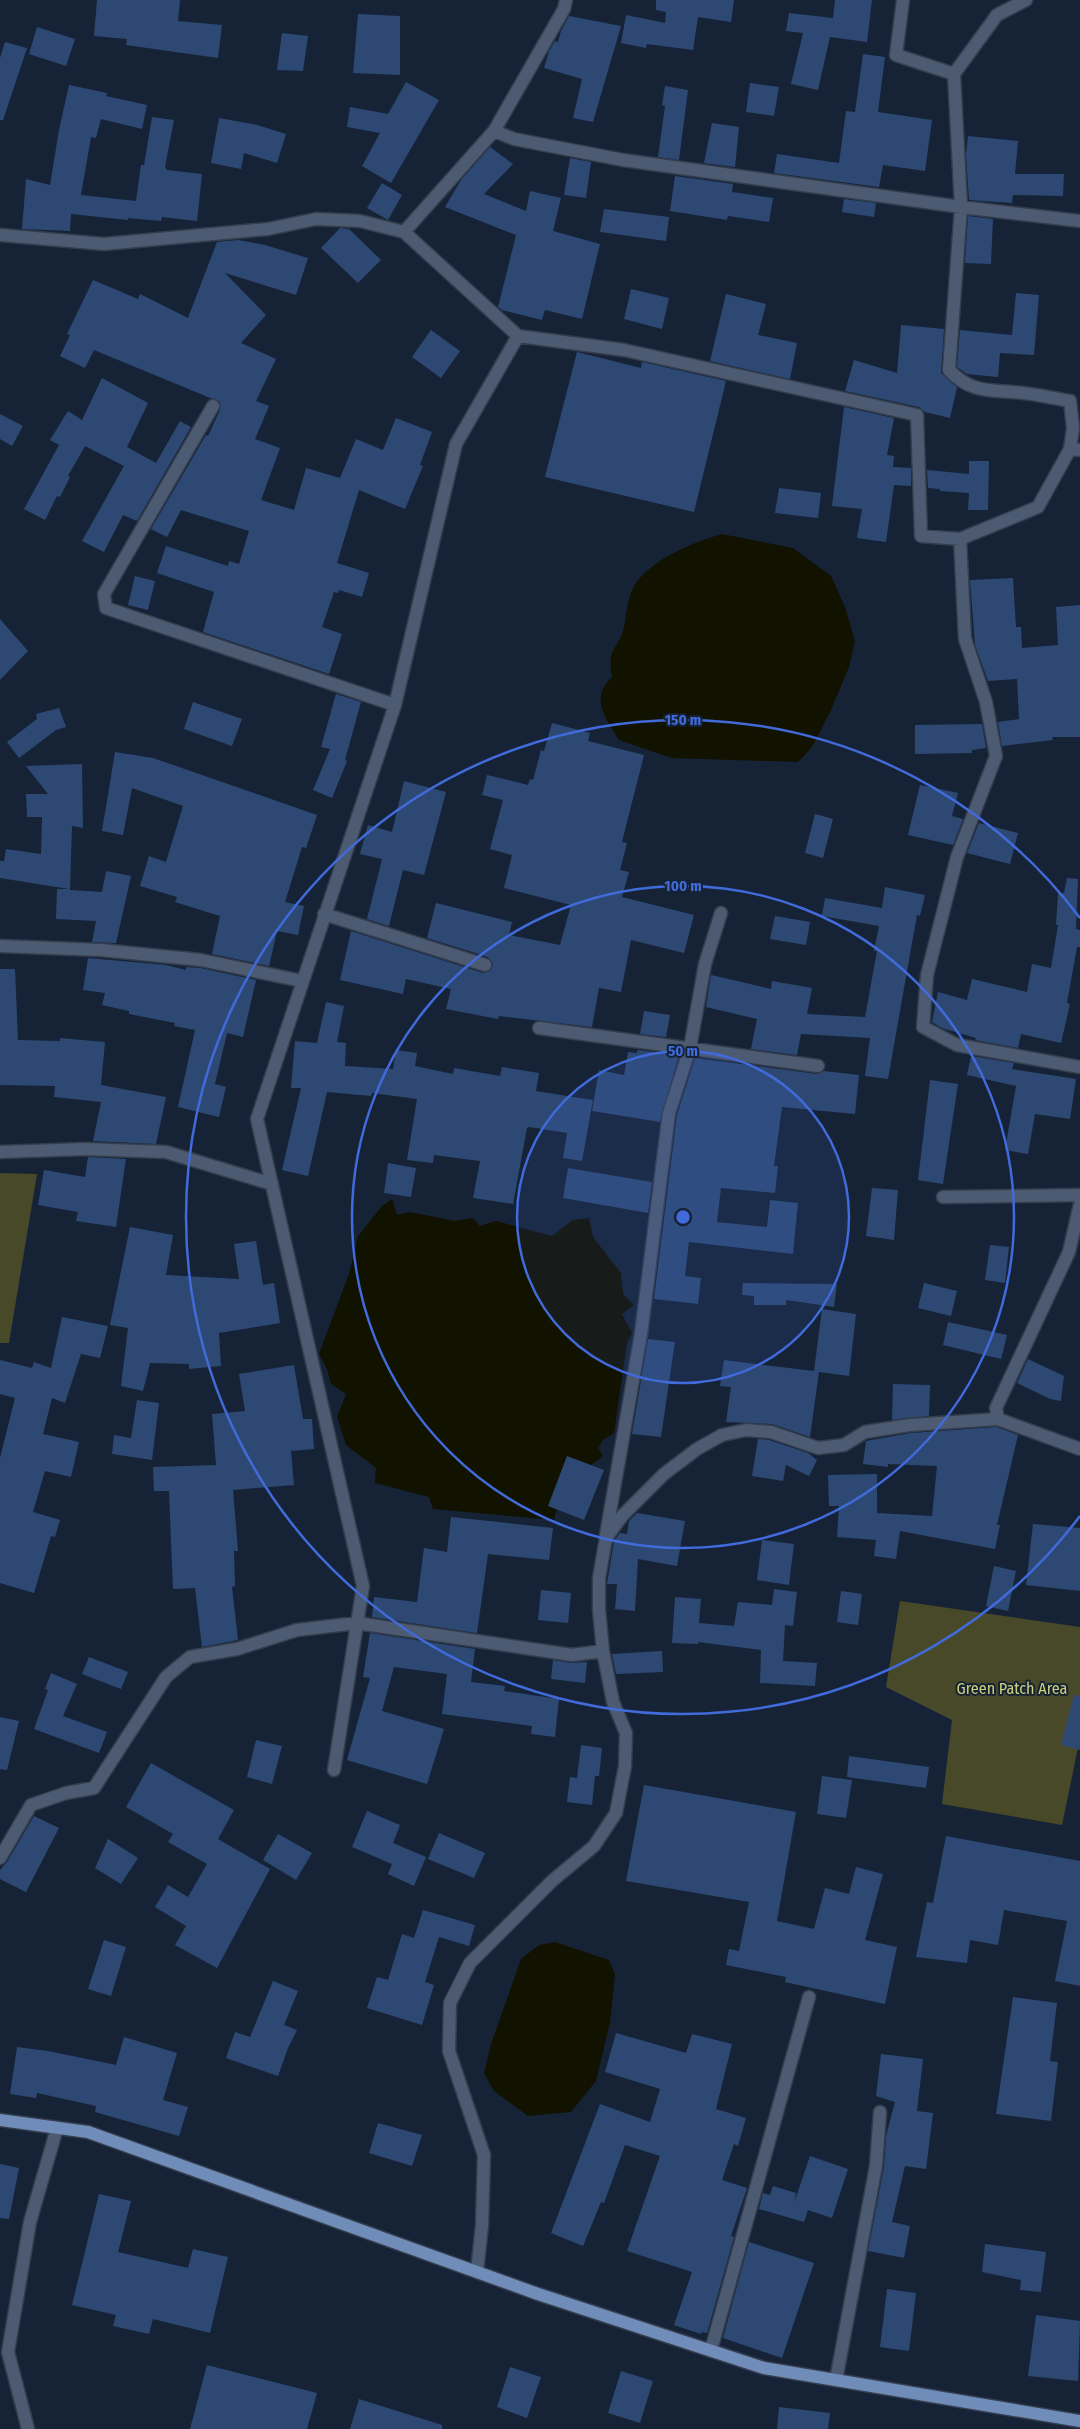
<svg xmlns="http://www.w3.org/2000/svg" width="1080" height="2429" viewBox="0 0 1080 2429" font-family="'Fira Sans Condensed',sans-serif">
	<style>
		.green { fill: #484929 }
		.water { fill: #121200 }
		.building { fill: #2d4973 }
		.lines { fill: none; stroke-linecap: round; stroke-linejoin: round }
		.minor-casing { stroke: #343d4d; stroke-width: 15 }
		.primary-casing { stroke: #343d4d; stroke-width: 15 }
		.minor { stroke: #4c5b71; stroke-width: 12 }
		.primary { stroke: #6f8db8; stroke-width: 12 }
		.ring { fill: none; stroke: #416ada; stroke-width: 2.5 }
		.labels { text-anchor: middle; stroke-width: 4; stroke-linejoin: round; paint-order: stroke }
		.park-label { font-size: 16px; fill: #cdd17c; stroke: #162336 }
		.centre { fill: #416ada; stroke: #162336; stroke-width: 2.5 }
		.ring-label { font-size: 15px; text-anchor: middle; font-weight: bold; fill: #416ada; stroke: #162336; stroke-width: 4; stroke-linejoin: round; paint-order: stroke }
	</style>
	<rect width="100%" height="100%" fill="#162336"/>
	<path class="green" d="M0,1173L37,1174L9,1343H0Z
		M900,1601L1080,1627V1738L1062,1825L942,1804L952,1720L886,1687Z"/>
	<path class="water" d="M722,534L793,548L831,576L845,607L855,641L849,667L831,710L812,747L798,762L672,758L619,740C606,718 589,699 612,677C606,646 619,650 624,627C627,613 627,595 636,583C654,558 694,542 722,534Z
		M392,1199L397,1215L410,1212L455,1221L473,1218L480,1226L496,1221L552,1236L573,1220L589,1218L593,1237L621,1273L623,1294L634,1305L622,1314L632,1333L627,1343L614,1433L603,1440L598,1448L603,1456L591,1465H567L554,1520L433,1509L429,1497L375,1483L376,1468L346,1445L337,1417L346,1394L331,1384L327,1369L319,1354L349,1274L358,1236L382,1206Z
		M555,1942L609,1960L615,1975L610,2023L596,2081L571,2112L528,2116L494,2091L484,2073L491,2044L521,1959L539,1945Z"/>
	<path class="building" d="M97,0H180L178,21L222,25L218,58L126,45L127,39L94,36Z
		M656,0H734L731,22L698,17L693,50L647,44L646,48L621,43L626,15L665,23L666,12L656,10Z
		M835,0H872L867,42L830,37L818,90L791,84L803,33L786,31L789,13L833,18Z
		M358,14L400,16V75L353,73Z
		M569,16L621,26L593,122L573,118L582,79L544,68L549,51L555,41L558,42L561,31Z
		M37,27L75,39L66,66L29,54Z
		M282,33L308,36L303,71L277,70Z
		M5,42L27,48L3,120H0V58Z
		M863,54L885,57L878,112L932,120L925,171L883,165L879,187L774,173L777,154L839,163L846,111L855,112Z
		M406,82L439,100L391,183L362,166L380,133L347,127L350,107L388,114Z
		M750,83L779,87L774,116L746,112Z
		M69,85L107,93L106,96L147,105L142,129L101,119L96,138L91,137L81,195L136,201L141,165H144L152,117L174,120L165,167L167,170L202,174L197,221L162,217L161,221L128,218V220L71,214L70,231L22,229L26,179L50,185L59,130Z
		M665,86L688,90L679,160L658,157L665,106L662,105Z
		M219,118L257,125L286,134L277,163L244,153L241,169L211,163Z
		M712,123L739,127L735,167L704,163Z
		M968,136L1018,141L1015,174H1064L1063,196L1013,195L1012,203L969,200L966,154Z
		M490,147L513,164L484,194L526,211L530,191L561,198L553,231L600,244L582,319L545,310L542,320L502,310L498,307L516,235L445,207L461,180Z
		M570,158L591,162L586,198L564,195Z
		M675,176L733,184L732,192L773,198L769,222L728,216L727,220L670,211Z
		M382,183L402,195L388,220L367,208Z
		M844,199L876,203L874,217L842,212Z
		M604,209L669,217L666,241L600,232Z
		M968,216L993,219L991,264L965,263Z
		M340,228L349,229L381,260L358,283L321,248Z
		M238,240L265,245L308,258L296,295L225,273L266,315L241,343L276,359L256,401L269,406L255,439L280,448L261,500L294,510L306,468L340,478L356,439L383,450L396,418L432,432L420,465L423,466L405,509L359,490L337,563L369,573L362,597L339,590L338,593L334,592L322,627L342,634L329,674L203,632L214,592L157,573L166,546L228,566L229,561L239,564L249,531L181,510L167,537L151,529L206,435L208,436L220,410V402L94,350L85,368L60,356L70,335L67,334L93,280L138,299L140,294L188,318L217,242Z
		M631,289L669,298L662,329L624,319Z
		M1016,293L1039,295L1034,355L1000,353L998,377L967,374L957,367L960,330L1012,335Z
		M726,294L766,304L758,335L797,343L790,379L710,361Z
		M901,325L944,329L941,373L957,387L950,418L925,412L919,407L845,391L854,360L897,373Z
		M431,330L460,351L441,378L412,357Z
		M577,352L641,368L642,362L726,381L694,512L545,477Z
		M102,378L148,403L127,447L156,463L180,421L191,427L137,521L123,515L104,552L82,541L124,466L85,446L68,476L70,477L60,497L57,496L45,520L24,509L59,445L50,440L68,411L82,420Z
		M844,407L894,418L887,455L894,456L893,467L911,468V486L894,485L886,542L857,538L862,509L832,506Z
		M0,414L23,426L12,446L0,439Z
		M969,461H989L988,510H968L969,493L940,491V489L928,488L927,470L969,474Z
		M779,488L821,493L818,518L775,513Z
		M135,576L155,581L148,610L128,605Z
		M1013,578L1016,627H1021L1022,648L1058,645L1056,607L1080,605V737H1052L1053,740L1002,746L998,722L1019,719L1017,679L988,681L975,645L970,580Z
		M0,619L28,651L0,680Z
		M336,694L361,702L345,760L347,761L332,798L313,790L330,749L321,747Z
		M193,702L242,719L232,746L184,729Z
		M59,708L66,727L56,730L19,758L7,742L37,719L36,714Z
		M552,723L590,733L588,741L644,755L622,842L627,843L620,870L629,872L622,897L694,915L684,953L631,940L621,992L599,988L592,1027L499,1016L498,1019L446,1009L451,989L406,979L403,994L340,980L351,931L483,973L490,971L493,964L488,957L427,938L436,903L512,922L509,935L560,945L571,905L504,888L512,855L490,849L503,800L482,795L487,775L528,785L530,779L533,780L541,750L544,751Z
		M982,724L986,748L972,750V753L915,754V725Z
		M115,752L153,758L317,815L306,848L302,847L285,902L304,906L298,935L277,931L269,966L212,954L220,916L175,902L177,897L140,886L149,856L166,862L183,806L132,788L123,835L102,831Z
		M82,764L83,828L72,826L70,890L102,892L106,871L131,876L116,943L92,942L96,921L56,919L57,889H69L0,878V861H4L6,849L41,854L42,817H27L26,794H48L26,766Z
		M404,781L446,792L424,875L403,870L389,926L367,919L382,859L360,854L368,825L392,832Z
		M920,785L958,793L952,816L963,819L953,845L908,835Z
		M815,814L833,819L823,858L805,853Z
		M979,823L1018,833L1010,864L967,853Z
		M1067,878L1078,879L1076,929L1080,930V947H1077L1067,1003L1070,1004L1061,1043L1021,1034L1018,1048L975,1040L976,1038L942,1028L932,1022L938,992L967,1000L972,979L1027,992L1032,964L1051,968L1058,925H1056L1058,893H1064Z
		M885,887L925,895L920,916L917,915L888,1079L865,1076L870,1038L801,1034L797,1055L751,1049L757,1019L706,1007L711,975L771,989L772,981L812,988L807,1014L865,1017L877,951H874L879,926L822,916L825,898L882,908Z
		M775,916L810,922L806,945L770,939Z
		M88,958L166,965L186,970V967L200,968L256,980L243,1037L227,1033L215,1084L226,1087L219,1117L178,1107L195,1030L174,1026L175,1023L129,1014V1011L102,1005L105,993L83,990Z
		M0,969H15L18,1040L60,1041V1038L105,1042L101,1085L166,1097L156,1144L93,1141L101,1102L54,1097L55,1086L0,1085Z
		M326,1002L344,1006L337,1042L346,1043L345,1066L393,1069L396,1050L417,1053L415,1066L453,1074L454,1068L500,1076L502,1067L539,1073L536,1091L593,1100L582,1161L563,1158L567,1133L529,1127L527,1128L513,1204L473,1198L480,1161L434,1155L433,1163L407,1160L417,1099L372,1093L371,1096L327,1092L308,1176L282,1170L301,1088H291L295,1041L317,1043Z
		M644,1011L670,1015L666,1037L640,1034Z
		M637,1050L679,1055L660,1122L592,1111L599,1070L624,1075L628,1052L637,1053Z
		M971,1056L1014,1063L1012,1069L1076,1079L1070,1119L1035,1114L1028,1154L1005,1150L1016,1086L967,1075Z
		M695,1058L817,1074L824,1071L859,1075L855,1114L782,1107L774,1166H778L775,1193L721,1188L717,1222L767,1227L770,1200L798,1203L793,1254L689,1242L685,1276L701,1278L698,1304L654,1299L677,1115Z
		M930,1080L958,1084L943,1184L918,1180Z
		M88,1157L126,1159L116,1227L76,1221L78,1212L38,1205L44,1170L85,1177Z
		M388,1163L416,1168L411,1197L384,1193Z
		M568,1168L652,1182L648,1213L563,1198Z
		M872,1188L898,1190L894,1240L866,1236Z
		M130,1227L173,1235L166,1275L239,1279L234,1244L256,1241L263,1285L274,1283L280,1323L219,1333L221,1366L189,1369V1364L150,1363L143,1391L121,1386L128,1328L110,1325Z
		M990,1245L1009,1247L1005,1283L985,1280Z
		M743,1283L837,1284L834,1307L786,1300V1305H754V1296L742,1295Z
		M924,1283L957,1291L951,1316L918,1308Z
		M822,1309L856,1314L849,1376L819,1372L810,1437L772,1424L726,1422L731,1387L720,1386L724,1360L814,1371Z
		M62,1317L108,1326L100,1358L81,1354L65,1403L52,1398L43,1434L79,1442L71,1477L45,1471L33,1512L60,1520L55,1537L51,1536L34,1593L0,1583V1458L15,1398L0,1394V1360L32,1368L34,1362L51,1368Z
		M948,1322L1007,1335L1001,1359L943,1345Z
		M648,1339L675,1342L661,1437L632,1434Z
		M1028,1359L1064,1376L1061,1401L1050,1399L1017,1383Z
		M294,1365L303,1419H312L314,1449L291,1451L294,1485L233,1490L238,1551H234L235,1586L232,1587L238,1640L202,1647L195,1588L173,1589L169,1491H154L153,1467L216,1465L212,1414L245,1411L239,1374Z
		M893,1384L930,1385L929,1416L892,1420Z
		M137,1400L159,1403L152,1460L112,1454L114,1435L131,1438Z
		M997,1427L1018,1435L997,1525H1000L995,1549L900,1531L896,1559L874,1556L876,1540L837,1537L839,1506H829L828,1475L877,1474V1513L932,1516L937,1466L888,1464V1467L863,1464L866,1441L911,1433Z
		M758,1439L769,1440L808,1453L817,1460L809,1476L786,1465L783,1481L752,1476Z
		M567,1456L604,1470L584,1520L548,1506Z
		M637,1513L685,1521L677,1566L638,1559L635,1611L615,1609L617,1584H607L614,1541L620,1533L627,1534L629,1521Z
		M451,1517L553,1528L549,1560L488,1554L477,1633L372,1617L374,1597L417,1602L424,1548L447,1552Z
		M1033,1524L1080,1528V1591L1026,1585Z
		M762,1540L794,1544L789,1585L757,1580Z
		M994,1566L1016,1571L1008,1611L986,1606Z
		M774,1589L797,1592L793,1626L785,1625L783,1661L817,1663L815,1686L760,1683L761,1650L698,1642V1644L672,1643L675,1597L701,1599L699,1623L734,1626L738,1602L772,1605Z
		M541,1590L571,1593L568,1623L538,1620Z
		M841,1591L862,1594L858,1625L837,1622Z
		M370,1633L475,1649L471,1682L505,1686L504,1691L559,1699L555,1737L531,1734L532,1726L442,1714L447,1674L394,1667L382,1711L444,1729L427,1784L347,1760L370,1678L363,1677Z
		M662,1651L663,1672L616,1674L612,1654Z
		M89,1657L128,1672L121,1689L82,1674Z
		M553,1660L571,1663L587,1662L585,1683L551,1679Z
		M51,1673L77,1684L63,1716L107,1732L99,1753L34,1729L48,1690L45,1689Z
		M1074,1695L1080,1696V1750L1061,1745Z
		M0,1717L19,1721L7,1770L0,1769Z
		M256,1740L282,1746L272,1784L247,1777Z
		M581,1745L602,1748L599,1776H595L592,1805L567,1802L570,1777L577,1778Z
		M849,1756L929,1767L926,1788L847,1777Z
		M151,1763L234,1810L218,1839L270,1869L217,1968L175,1945L186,1926L155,1907L168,1885L188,1897L207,1864L168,1842L173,1834L126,1807Z
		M822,1776L852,1780L846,1818L817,1814Z
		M644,1785L796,1812L777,1921L814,1929L825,1888L849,1894L856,1867L883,1874L865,1940L897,1947L885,2004L785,1982L786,1977L726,1965L729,1949L739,1951L749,1902L626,1881Z
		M367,1811L400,1825L393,1843L426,1857L414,1886L388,1874L392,1864L352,1847Z
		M34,1816L59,1828L26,1892L0,1879V1870L7,1862Z
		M439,1833L485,1853L474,1878L428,1859Z
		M278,1834L312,1853L296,1880L263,1860Z
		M946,1836L1080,1861V1986L1055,1981L1067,1921L1004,1910L998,1945L970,1940L967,1963L916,1957L927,1902L933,1903Z
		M108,1839L138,1858L121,1884L95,1868Z
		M423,1910L475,1925L469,1946L439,1937L425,1982L434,1985L422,2025L367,2008L377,1977L388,1980L402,1934L414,1938Z
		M104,1940L126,1947L111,1996L88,1989Z
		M273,1981L298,1991L284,2025L297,2030L288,2048L278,2076L226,2058L235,2032L250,2037Z
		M1013,1997L1057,2003L1050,2061L1058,2062L1051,2121L996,2114Z
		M616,2033L686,2053L692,2034L732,2044L716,2109L746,2118L738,2146L734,2144L722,2180L747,2188L731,2236L734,2237L707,2333L702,2332L701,2334L674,2325L692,2272L627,2251L660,2156L625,2145L604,2203L601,2202L583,2246L551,2233L600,2104L650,2122L660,2089L605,2072Z
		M124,2037L177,2053L163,2100L188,2107L179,2136L95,2112L96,2106L37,2093L36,2098L10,2094L17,2047L48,2051L116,2065Z
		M881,2054L923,2059L917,2111L933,2113L926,2169L905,2166L892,2222L910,2226L904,2258L868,2251L884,2167L886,2136L895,2102L876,2096Z
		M378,2123L422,2135L412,2166L369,2153Z
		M810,2156L848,2169L832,2218L808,2210L804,2222L759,2209L763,2193L770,2195L773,2186L796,2193L794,2203Z
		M0,2164L19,2168L9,2219L0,2218Z
		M99,2194L131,2201L118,2252L188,2268L193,2249L228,2257L210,2333L153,2319L149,2334L113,2326L116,2315L72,2305Z
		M749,2242L814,2263L782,2358L723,2338Z
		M985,2244L1046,2252L1041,2292L1020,2290L1021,2280L982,2272Z
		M887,2289L916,2293L909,2351L880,2347Z
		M1036,2315L1080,2321L1078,2381L1028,2376Z
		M207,2365L317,2393L307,2429H190Z
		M510,2367L541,2377L527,2418L497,2407Z
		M621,2371L653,2381L640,2423L608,2413Z
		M359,2399L442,2425V2429H350Z
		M779,2407L830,2413L828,2429H777Z"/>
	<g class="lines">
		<g class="minor-casing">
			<path id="minor" d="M903,0L896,55L954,74
				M1026,0L997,15L954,74L961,207L949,370C969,391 985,390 1012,392C1032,393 1051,398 1070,401L1073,428L1070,449L1080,450
				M494,131L514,139L623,160L961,207L1080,221
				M404,232L494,131L564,9L566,0
				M0,235L104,244L268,229L316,219L360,221L404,232L518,336L624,350L917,415L921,536L960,539
				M213,406L104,594L106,608L395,705
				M1070,449L1038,507L960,539L965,639L986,702L996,756L957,857L927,975L923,1027L957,1045L1080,1067
				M324,914L485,965
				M0,946L101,950L201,960L302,981
				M539,1028L818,1066
				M0,1152L85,1149L166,1152L272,1184
				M943,1197L1080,1195
				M998,1419L1080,1449
				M606,1535L641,1334L669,1113L690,1048L705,964L721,913
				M334,1770L363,1586L257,1119L395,705L456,444L518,336
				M0,1858L31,1805L66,1793L94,1788L166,1677L190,1657L237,1649L297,1630L357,1623L572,1655L603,1651
				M477,2272L482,2225L484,2155L449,2051L450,2003L470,1963L552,1881L594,1846L616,1813L625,1766L626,1733L613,1702L603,1651L599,1610V1578L606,1538L622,1516L664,1474L697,1449L722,1435L746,1430L771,1432L818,1448L844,1445L865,1432L910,1425L998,1419L996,1408L1069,1252L1080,1204
				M711,2350L809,1997
				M836,2380L876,2166L880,2112
				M28,2429L8,2352L30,2222L57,2128"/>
		</g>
		<g class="primary-casing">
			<path id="primary" d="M0,2120L88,2132L538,2294L764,2368L1080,2421"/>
		</g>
		<use href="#minor" class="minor"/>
		<use href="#primary" class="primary"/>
	</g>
	<circle cx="683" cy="1217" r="166" fill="#416ada" fill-opacity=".12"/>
	<g class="ring">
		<circle cx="683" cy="1217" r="166"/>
		<circle cx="683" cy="1217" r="331"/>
		<path d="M1080 1516A497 497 0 1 1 1080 918"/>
	</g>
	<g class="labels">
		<g class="park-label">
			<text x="1012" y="1694">Green Patch Area</text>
		</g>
	</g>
	<circle cx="683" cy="1217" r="8" class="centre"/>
	<g class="ring-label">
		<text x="683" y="725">150 m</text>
		<text x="683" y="891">100 m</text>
		<text x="683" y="1056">50 m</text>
	</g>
</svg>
